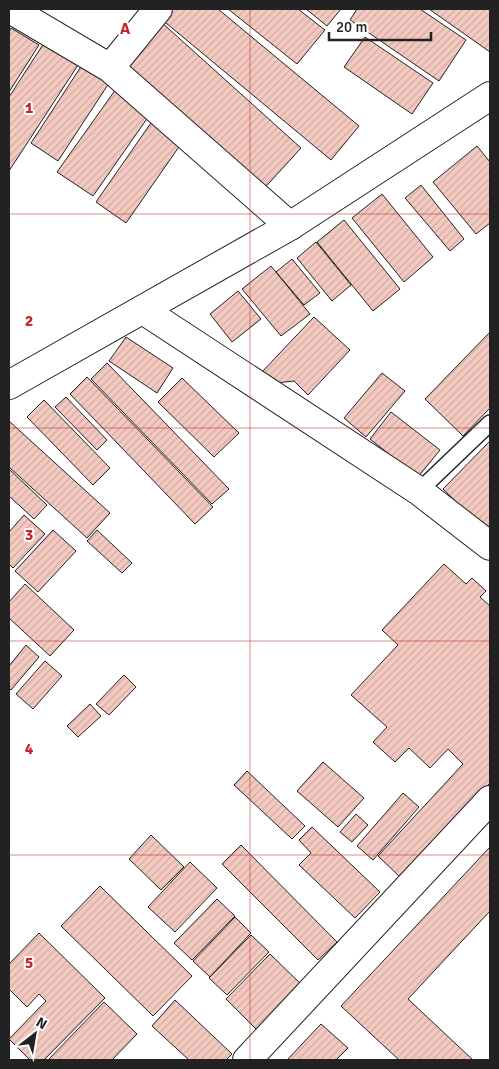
<svg xmlns="http://www.w3.org/2000/svg" width="499" height="1069" viewBox="0 0 499 1069" font-family="Signika,sans-serif">
	<style>
		.building { fill: url(#building-hatch); stroke: #222 }
		.lines { fill: none; stroke-linecap: round; stroke-linejoin: round }
		.service-casing { stroke: #222; stroke-width: 18 }
		.minor-casing { stroke: #222; stroke-width: 30 }
		.tertiary-casing { stroke: #222; stroke-width: 30 }
		.secondary-casing { stroke: #222; stroke-width: 30 }
		.service { stroke: #fff; stroke-width: 15 }
		.minor { stroke: #fff; stroke-width: 28 }
		.tertiary { stroke: #fff; stroke-width: 28 }
		.secondary { stroke: #fff; stroke-width: 28 }
		.grid { fill: none; stroke: #c62828; stroke-width: 1; stroke-opacity: 0.55 }
		.grid-label { font-size: 16px; text-anchor: middle; font-weight: bold; fill: #c62828; stroke: #fff; stroke-width: 4; stroke-linejoin: round; paint-order: stroke }
	</style>
	<defs>
		<pattern id="building-hatch" width="6" height="6" patternUnits="userSpaceOnUse" patternTransform="scale(1.25)"><rect width="6" height="6" fill="#f3c9c0"/><path d="M-1 1l2-2M0 6l6-6M5 7l2-2" fill="none" stroke="#d0aca5"/></pattern>
	</defs>
	<rect width="100%" height="100%" fill="#fff"/>
	<path class="building" d="M167,9H218L359,126L331,160L160,18Z
		M228,9H298L325,30L297,64Z
		M306,9H341L327,26Z
		M357,9H420L466,40L439,81L350,20Z
		M429,9H490V52Z
		M160,21L301,148L260,193L119,67Z
		M11,28L39,45L9,92V32Z
		M365,37L433,83L412,114L344,67Z
		M44,43L78,65L9,171V97Z
		M84,62L111,80L58,161L31,143Z
		M116,89L151,113L93,196L57,172Z
		M153,120L183,141L126,223L96,202Z
		M477,146L490,162V223L476,234L433,182Z
		M421,185L464,239L450,251L405,198Z
		M382,194L433,257L404,282L352,218Z
		M344,220L400,289L373,311L317,242Z
		M316,242L351,285L332,301L297,258Z
		M292,259L320,293L304,305L276,272Z
		M271,266L310,314L281,336L242,289Z
		M238,291L261,319L232,342L210,314Z
		M314,317L350,350L308,395L294,381L275,383L261,373Z
		M490,332V408L463,436L425,399Z
		M126,337L173,368L157,393L109,361Z
		M107,363L229,489L212,504L91,379Z
		M382,373L405,391L366,437L344,418Z
		M87,377L213,507L195,524L70,394Z
		M182,378L239,433L214,457L158,402Z
		M66,397L107,440L97,450L55,407Z
		M44,400L110,468L93,485L27,417Z
		M391,412L440,450L418,477L370,439Z
		M9,421L110,513L87,538L9,467Z
		M490,441V535L443,489Z
		M9,469L47,505L34,519L9,496Z
		M24,515L45,534L13,568L9,564V532Z
		M53,530L76,551L38,592L15,571Z
		M97,530L132,563L122,573L87,541Z
		M444,564L466,584L472,578L486,591L480,597L490,606V783L401,878L378,856L463,764L448,749L430,768L409,748L395,762L373,742L387,727L351,695L398,645L382,630Z
		M25,584L74,630L50,656L9,618V602Z
		M26,645L39,657L11,690L9,688V666Z
		M45,661L62,676L33,709L16,694Z
		M124,675L136,687L109,715L96,704Z
		M90,704L101,716L78,737L67,726Z
		M323,762L364,798L338,827L297,791Z
		M247,771L305,826L292,839L234,785Z
		M403,793L419,807L373,860L357,846Z
		M356,814L368,825L352,842L340,832Z
		M312,827L380,892L355,918L299,865L311,853L299,840Z
		M151,835L184,867L161,890L129,859Z
		M241,845L337,942L318,960L222,864Z
		M490,847V911L408,999L473,1060H399L341,1006Z
		M190,862L217,888L175,932L148,907Z
		M100,886L192,976L153,1016L61,926Z
		M217,899L235,916L192,960L174,943Z
		M235,917L251,933L210,977L193,961Z
		M39,933L105,998L44,1060H30L9,1039L46,1001L39,994L27,1007L9,989V964Z
		M251,935L269,952L227,995L209,978Z
		M270,954L304,987L260,1033L226,999Z
		M175,1000L232,1054L226,1060H189L152,1026Z
		M104,1002L137,1034L112,1060H48Z
		M321,1024L348,1048L336,1060H287Z"/>
	<g class="lines">
		<g class="service-casing">
			<path id="service" d="M419,491L490,423"/>
		</g>
		<g class="minor-casing">
			<path id="minor" d="M10,9L110,68L290,226
				M110,68L158,9
				M247,1060L490,800"/>
		</g>
		<g class="tertiary-casing">
			<path id="tertiary" d="M143,310L419,491L490,546"/>
		</g>
		<g class="secondary-casing">
			<path id="secondary" d="M9,385L290,226L490,96"/>
		</g>
		<use href="#service" class="service"/>
		<use href="#minor" class="minor"/>
		<use href="#tertiary" class="tertiary"/>
		<use href="#secondary" class="secondary"/>
	</g>
	<path class="grid" d="M250,9V1060M9,214H490M9,428H490M9,641H490M9,855H490"/>
	<g class="grid-label">
		<text x="125" y="34">A</text>
		<text x="29" y="113">1</text>
		<text x="29" y="326">2</text>
		<text x="29" y="540">3</text>
		<text x="29" y="754">4</text>
		<text x="29" y="968">5</text>
	</g>
	<rect width="499" height="1069" fill="none" stroke="#222222" stroke-width="20"/>
	<g transform="translate(35 1034) rotate(31)" stroke="#ffffff" stroke-width="4" paint-order="stroke">
	<path d="M0-4L9 19L0 12L-9 19Z" fill="#222222"/>
	<text y="-8" font-size="14" font-weight="bold" text-anchor="middle" fill="#222222">N</text>
	</g>
	<path d="M329 32v8h102v-8" fill="none" stroke="#222222" stroke-width="2.5"/>
	<text x="336" y="32" font-size="15" fill="#222222" stroke="#ffffff" stroke-width="4" paint-order="stroke">20 m</text>
</svg>
